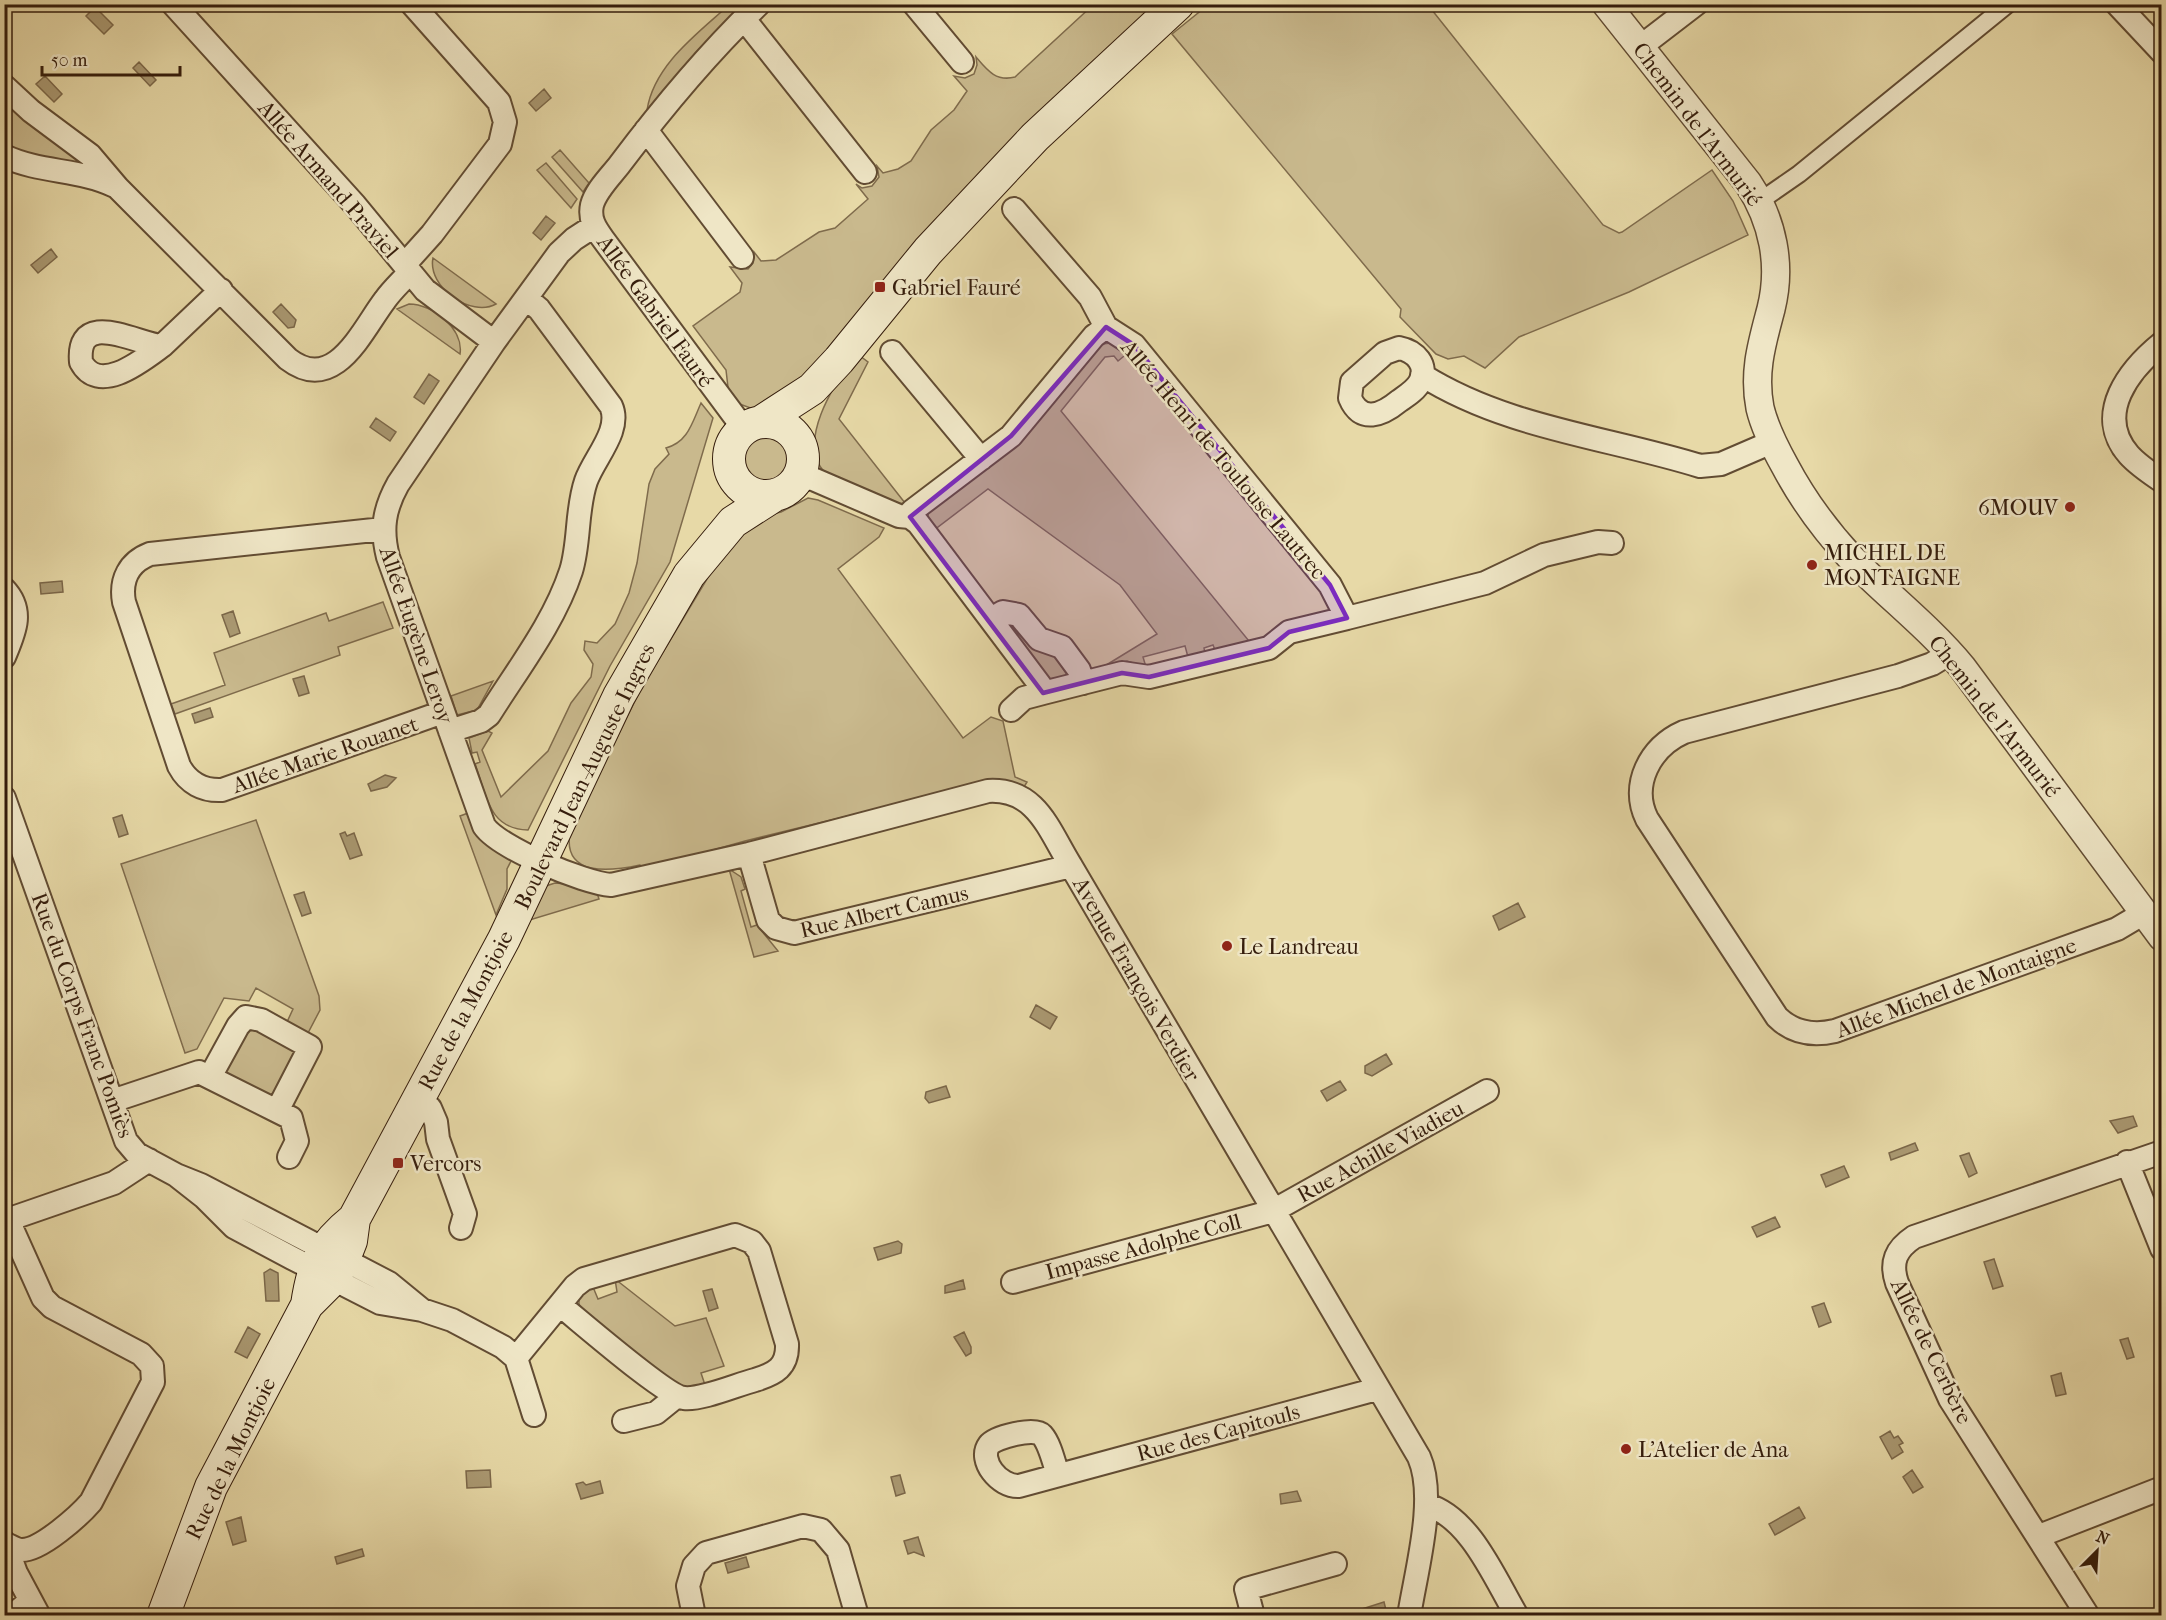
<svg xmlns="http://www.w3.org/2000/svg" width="2166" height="1620" viewBox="0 0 2166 1620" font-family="'IM FELL French Canon',serif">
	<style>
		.green { fill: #c9b98d; stroke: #7f6b4c; stroke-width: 1.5 }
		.water { fill: #aa9972; stroke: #7b6749; stroke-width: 1.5 }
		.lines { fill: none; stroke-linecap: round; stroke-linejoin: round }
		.pedestrian-casing { stroke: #624c33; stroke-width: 20 }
		.minor-casing { stroke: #624c33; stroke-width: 26 }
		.tertiary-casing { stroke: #624c33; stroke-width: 30 }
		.secondary-casing { stroke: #351d0c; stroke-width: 34 }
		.pedestrian { stroke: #efe6c6; stroke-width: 16 }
		.minor { stroke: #efe6c6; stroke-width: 22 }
		.tertiary { stroke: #efe6c6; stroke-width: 27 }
		.secondary { stroke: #efe6c6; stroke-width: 32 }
		.marked { fill: #7b2cbf; fill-opacity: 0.2; stroke: #7b2cbf; stroke-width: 4.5; stroke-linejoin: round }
		.poi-dot { fill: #8f2418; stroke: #efe6c6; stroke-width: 2 }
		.labels { text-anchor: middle; stroke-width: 5; stroke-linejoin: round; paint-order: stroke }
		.street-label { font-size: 22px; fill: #351d0c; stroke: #efe6c6 }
		.poi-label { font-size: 22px; fill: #351d0c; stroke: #efe6c6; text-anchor: start }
	</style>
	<rect width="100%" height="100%" fill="#e7d9a7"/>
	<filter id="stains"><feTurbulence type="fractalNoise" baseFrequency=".00333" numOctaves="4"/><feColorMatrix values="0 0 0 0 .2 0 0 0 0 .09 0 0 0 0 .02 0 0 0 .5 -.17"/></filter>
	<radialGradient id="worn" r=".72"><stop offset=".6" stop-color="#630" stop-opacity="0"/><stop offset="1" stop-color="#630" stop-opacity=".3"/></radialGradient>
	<path class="green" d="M729,5H748L700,48L647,110C654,65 697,34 729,5Z
		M1093,5H1153L1152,10L813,376L753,409L737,403L729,396L726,370L693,326L740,292L742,283L730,267L748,269L753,263L754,252L761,261L776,260L819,232L835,228L868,199L856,184L862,188L872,186L879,177L877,166L883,173L898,169L911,161L931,130L954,110L967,91L954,76L965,78L974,74L977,65L976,57C987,70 996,82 1015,77Z
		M1208,5H1428L1603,225L1619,233L1622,232L1712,170L1733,201L1748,235L1629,292L1519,337L1485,368L1464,356L1448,359L1436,354L1400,317L1401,309L1172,34Z
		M4,93L96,173L5,147Z
		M560,150L589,183L583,192L552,157Z
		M546,163L577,199L571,208L537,170Z
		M433,258L496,304C471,318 427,287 433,258Z
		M409,304C433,304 464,329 460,354L397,309Z
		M1111,343L1129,352L1118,361L1114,356L1105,357L1061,411L1249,641L1215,650L1213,645L1204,648L1205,653L1188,657L1185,646L1143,657L1146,667L1127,661L1103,667L1157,634L1120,585L988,489L934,530L928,518V512L1102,344Z
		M856,353L868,362L839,419L905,503L897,504C878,496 845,488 829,476C791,447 837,380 856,353Z
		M701,403L713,418L670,562L610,666L528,830C488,829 487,795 475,764L480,762L477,752L472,753L469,738L488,731L492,733L482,750L501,797L548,751L571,703L591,677L593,664L584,650L585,641L597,643L615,624L629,593L637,563L649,484L655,469L669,454L666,448C688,442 692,423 701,403Z
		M743 459a23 23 0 1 1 46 0a23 23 0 1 1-46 0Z
		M808,498L818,500L884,528L879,537L838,569L963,738L991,717L1003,721L1015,777L1027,782L1024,787L992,781L745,841L642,870L640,865C612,871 562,878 570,832L642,687L725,549L763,516L781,512Z
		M383,602L393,628L338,647L340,655L175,714L171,704L225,685L214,653L326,613L329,621Z
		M1019,628L1051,650L1068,676L1049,679L1014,632Z
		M493,681L477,710L457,715L451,696Z
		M471,812L511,861L507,869V889L496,915L460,816Z
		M256,820L319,996L320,1010L308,1033L287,1022L293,1009L256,988L249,1001L224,998L197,1049L185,1053L121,864Z
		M729,869L741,877L745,889L741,891L751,927L757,925L778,951L754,957Z
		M555,883L567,884L597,893L599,899L523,922L546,886Z
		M251,1025L290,1043L297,1054L271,1097L221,1075Z
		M615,1279L675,1326L706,1318L724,1366L701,1373L705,1385L681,1389L582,1311L579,1304V1295L593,1287L598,1299L617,1292Z"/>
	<path class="water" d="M95,7L113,25L104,34L86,16Z
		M139,62L156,80L150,86L133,68Z
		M45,76L62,94L54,102L36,84Z
		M544,89L551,98L536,111L529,103Z
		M546,216L555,223L541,240L533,233Z
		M51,249L57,257L38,273L31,265Z
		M281,304L296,320L294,327L288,328L273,312Z
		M429,374L439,381L424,404L414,397Z
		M376,418L396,432L390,441L370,427Z
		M62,581L63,592L41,594L40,583Z
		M233,611L240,633L230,637L222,615Z
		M304,676L309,693L299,696L293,679Z
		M210,708L213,717L195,723L192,714Z
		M385,775L396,778L387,787L371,791L368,784Z
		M122,815L128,834L119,837L113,818Z
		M345,832L347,836L354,833L362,855L350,859L340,834Z
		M304,892L311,913L302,916L294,895Z
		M1518,903L1525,917L1499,930L1493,916Z
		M1036,1005L1057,1017L1050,1029L1030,1017Z
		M1386,1054L1392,1064L1372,1076L1365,1073V1066Z
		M1340,1081L1346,1090L1327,1101L1321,1091Z
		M946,1086L950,1097L929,1103L925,1098L926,1092Z
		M2133,1116L2137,1126L2118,1133L2110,1121Z
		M1915,1143L1918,1150L1891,1160L1889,1153Z
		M1969,1153L1977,1173L1969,1177L1960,1156Z
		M1844,1166L1849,1177L1826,1187L1821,1175Z
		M1775,1217L1780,1227L1757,1237L1752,1227Z
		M898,1241L902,1244L901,1253L878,1260L874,1248Z
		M1994,1259L2003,1286L1993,1289L1984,1262Z
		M270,1269L278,1273L279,1301H266L264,1273Z
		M963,1280L965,1289L945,1293V1286Z
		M712,1289L718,1308L709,1311L703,1291Z
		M1824,1303L1831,1322L1819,1327L1812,1307Z
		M248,1327L260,1334L247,1358L235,1352Z
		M964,1332L971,1347V1353L966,1356L954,1337Z
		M2128,1338L2134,1357L2127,1359L2120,1340Z
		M2061,1373L2066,1394L2056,1396L2051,1376Z
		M1890,1431L1894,1438L1898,1436L1903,1443L1899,1445L1903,1452L1892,1459L1880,1437Z
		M490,1470L491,1487L467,1488L466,1471Z
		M1912,1470L1923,1487L1913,1493L1903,1477Z
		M900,1475L905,1493L896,1496L891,1477Z
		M600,1481L603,1493L581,1499L576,1484L583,1482L586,1485Z
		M1297,1491L1301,1501L1281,1504L1280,1494Z
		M1799,1507L1805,1518L1775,1535L1769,1524Z
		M241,1517L246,1541L233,1545L226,1522Z
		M918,1537L924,1556L914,1552L908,1554L904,1541Z
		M362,1549L364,1556L337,1564L335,1557Z
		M746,1557L749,1567L728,1573L725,1563Z
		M1384,1602L1387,1614L1364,1615L1362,1609Z"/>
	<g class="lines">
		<g class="pedestrian-casing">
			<path id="pedestrian" d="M1760,201L1799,174L2008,4"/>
		</g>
		<g class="minor-casing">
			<path id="minor" d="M173,4L355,205L425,290L494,342
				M914,4L962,62
				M2117,4L2162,52
				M744,19L865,172
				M1640,47L1696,4
				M4,86L31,111L90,155L118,188L288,359C335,395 362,330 385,300C392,290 402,281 410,272
				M646,130L742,257
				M4,156C40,173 80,169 115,186
				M1014,209L1090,297L1106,327
				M594,226L574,239L559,253L494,342L398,484C384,509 381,529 388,557L484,826C499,848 584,883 611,885L749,854L988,791C1037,788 1049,831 1071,866L1419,1457C1437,1498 1416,1571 1409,1616
				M405,264L432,234L500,144L505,122L499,102L412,4
				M2162,343C2130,369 2093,414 2129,455C2138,465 2150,473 2162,481
				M162,346C143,360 99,396 81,362C76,307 139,345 162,346L221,290
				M1399,348C1415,351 1429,365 1420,382C1416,390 1406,396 1399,401C1382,415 1361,424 1350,398L1352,382L1385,353Z
				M892,352L981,459
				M1422,375C1506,428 1607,437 1700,466L1721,464L1772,442
				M744,429L603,239C595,228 589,219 592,205C596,190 611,176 620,164C663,107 708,53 759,4
				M798,477L813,479L899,516L910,517L918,523L1040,685L1043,693L1122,673L1149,677L1269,648L1289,632L1347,618L1330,585L1134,345L1106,327L1094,336L1011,436L912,511L910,517
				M383,529L150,554C129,562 120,580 124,602L179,766C188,783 203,791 222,790L443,712
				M4,589C25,611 14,633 4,657
				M1347,618L1485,583L1544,555L1598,542L1612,543
				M991,619L1003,612L1019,615L1039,639L1062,647L1079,670L1083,683
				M1950,653L1932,664L1898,676L1684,732C1650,747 1630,785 1647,819L1777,1017C1793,1033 1813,1036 1835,1031L2117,929L2144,913
				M1011,710L1024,698L1043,693
				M450,731L481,721L489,715C517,670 554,623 571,571C580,542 576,510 586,481C594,458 622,430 611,406L539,309L526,298
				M4,798L126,1141L137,1154L176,1175
				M749,854L768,920L776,928L794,933L1071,866
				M112,1101L199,1072L277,1111L310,1047L261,1020L246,1017L238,1026L210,1077
				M417,1102L430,1108L436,1122L438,1139L465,1214L461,1228
				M277,1111L291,1118L297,1141L289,1157
				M2127,1162L2162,1249
				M4,1221L114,1183L149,1160
				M1013,1282L1273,1211L1487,1091
				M422,1310L389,1283L201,1185L176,1175L204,1197L234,1227L292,1258L380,1303L422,1310L452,1320L503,1347L516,1358L534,1415
				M516,1358L575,1286L584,1279L735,1235L752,1242L759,1251L787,1344C788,1367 775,1374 755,1380C736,1385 702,1400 684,1398C666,1396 580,1321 560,1305
				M624,1421L656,1413L677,1396
				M1058,1475C1054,1463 1050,1444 1042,1435C1035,1427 995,1437 989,1445C978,1460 999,1487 1019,1486L1377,1389
				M1427,1505C1470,1517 1495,1579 1517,1616
				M2039,1536L2162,1488
				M4,1543C9,1545 16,1550 22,1550C41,1550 79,1516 91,1502L153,1382L152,1366L141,1354L52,1307L43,1298L8,1220
				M5,1543L16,1573L39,1616
				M12,1616L30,1601
				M694,1616L688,1586L694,1566L706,1553L803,1526L821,1530L838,1550L857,1616
				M1253,1616L1246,1589L1335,1564
				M2088,1616L1950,1399L1897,1283C1890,1262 1896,1249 1914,1237L2162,1152"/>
		</g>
		<g class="tertiary-casing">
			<path id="tertiary" d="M1606,4L1748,183C1773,221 1782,265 1771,309C1762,343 1753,372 1760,408C1765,429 1775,448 1785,466C1803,500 1826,531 1852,559C1888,596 1929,627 1962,667L2162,937"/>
		</g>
		<g class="secondary-casing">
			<path id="secondary" d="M761,422L812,389L839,360L928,251L1035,137L1178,4
				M729 459a37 37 0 1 1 74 0a37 37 0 1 1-74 0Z
				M307,1305C313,1263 322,1245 354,1219
				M163,1616L211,1487L307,1305L333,1279L344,1259L351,1241L354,1219L504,939L619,696L689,575L733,522L775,495"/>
		</g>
		<use href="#pedestrian" class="pedestrian"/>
		<use href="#minor" class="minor"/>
		<use href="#tertiary" class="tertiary"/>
		<use href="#secondary" class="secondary"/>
	</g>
	<path class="marked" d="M1106,327L1134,345L1330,585L1347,618L1289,632L1269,648L1149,677L1122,673L1043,693L910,517L1011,436Z"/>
	<g class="poi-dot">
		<rect x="874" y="281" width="12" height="12" rx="3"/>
		<circle cx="2070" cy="507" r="6"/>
		<circle cx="1812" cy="565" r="6"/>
		<circle cx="1227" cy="946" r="6"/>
		<rect x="392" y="1157" width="12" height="12" rx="3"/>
		<circle cx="1626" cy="1449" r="6"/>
	</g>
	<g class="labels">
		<g class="street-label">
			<text transform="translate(1698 124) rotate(53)" y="8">Chemin de l'Armurié</text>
			<text transform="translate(329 179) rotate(49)" y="8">Allée Armand Praviel</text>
			<text transform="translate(656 311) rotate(54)" y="8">Allée Gabriel Fauré</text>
			<text transform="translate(1224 459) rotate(50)" y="8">Allée Henri de Toulouse Lautrec</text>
			<text transform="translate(417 635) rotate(71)" y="8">Allée Eugène Leroy</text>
			<text transform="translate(1995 716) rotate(52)" y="8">Chemin de l'Armurié</text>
			<text transform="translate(325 754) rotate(-19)" y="8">Allée Marie Rouanet</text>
			<text transform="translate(584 776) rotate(-64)" y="8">Boulevard Jean-Auguste Ingres</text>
			<text transform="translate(884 911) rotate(-13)" y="8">Rue Albert Camus</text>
			<text transform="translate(1137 979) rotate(60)" y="8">Avenue François Verdier</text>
			<text transform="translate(1956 987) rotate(-20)" y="8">Allée Michel de Montaigne</text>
			<text transform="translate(465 1010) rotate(-62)" y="8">Rue de la Montjoie</text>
			<text transform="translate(83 1015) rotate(70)" y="8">Rue du Corps Franc Pomiès</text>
			<text transform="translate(1380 1151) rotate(-29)" y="8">Rue Achille Viadieu</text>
			<text transform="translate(1143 1246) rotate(-15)" y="8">Impasse Adolphe Coll</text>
			<text transform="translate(1932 1351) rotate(64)" y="8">Allée de Cerbère</text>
			<text transform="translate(1218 1432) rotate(-15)" y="8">Rue des Capitouls</text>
			<text transform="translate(230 1458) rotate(-64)" y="8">Rue de la Montjoie</text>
		</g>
		<g class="poi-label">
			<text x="892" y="295">Gabriel Fauré</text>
			<text x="2058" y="515" text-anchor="end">6MOUV</text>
			<text x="1824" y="560">MICHEL DE<tspan x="1824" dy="25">MONTAIGNE</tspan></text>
			<text x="1239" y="954">Le Landreau</text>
			<text x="410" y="1171">Vercors</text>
			<text x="1638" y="1457">L'Atelier de Ana</text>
		</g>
	</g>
	<rect width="2166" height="1620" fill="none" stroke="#e7d9a7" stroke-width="24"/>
	<rect x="6" y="6" width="2154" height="1608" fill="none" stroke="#351d0c" stroke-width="3"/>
	<rect x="12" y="12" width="2142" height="1596" fill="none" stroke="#351d0c" stroke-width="1.5"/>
	<g transform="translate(2097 1551) rotate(24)" stroke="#efe6c6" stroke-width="4.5" paint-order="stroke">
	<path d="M0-4.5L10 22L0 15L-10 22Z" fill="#351d0c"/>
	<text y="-9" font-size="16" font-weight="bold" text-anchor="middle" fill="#351d0c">N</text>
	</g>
	<path d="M42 66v9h138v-9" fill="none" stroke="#351d0c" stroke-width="3"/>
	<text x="51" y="66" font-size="18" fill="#351d0c" stroke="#efe6c6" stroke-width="4.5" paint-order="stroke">50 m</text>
	<rect width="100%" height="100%" filter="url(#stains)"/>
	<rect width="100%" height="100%" fill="url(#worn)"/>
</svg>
